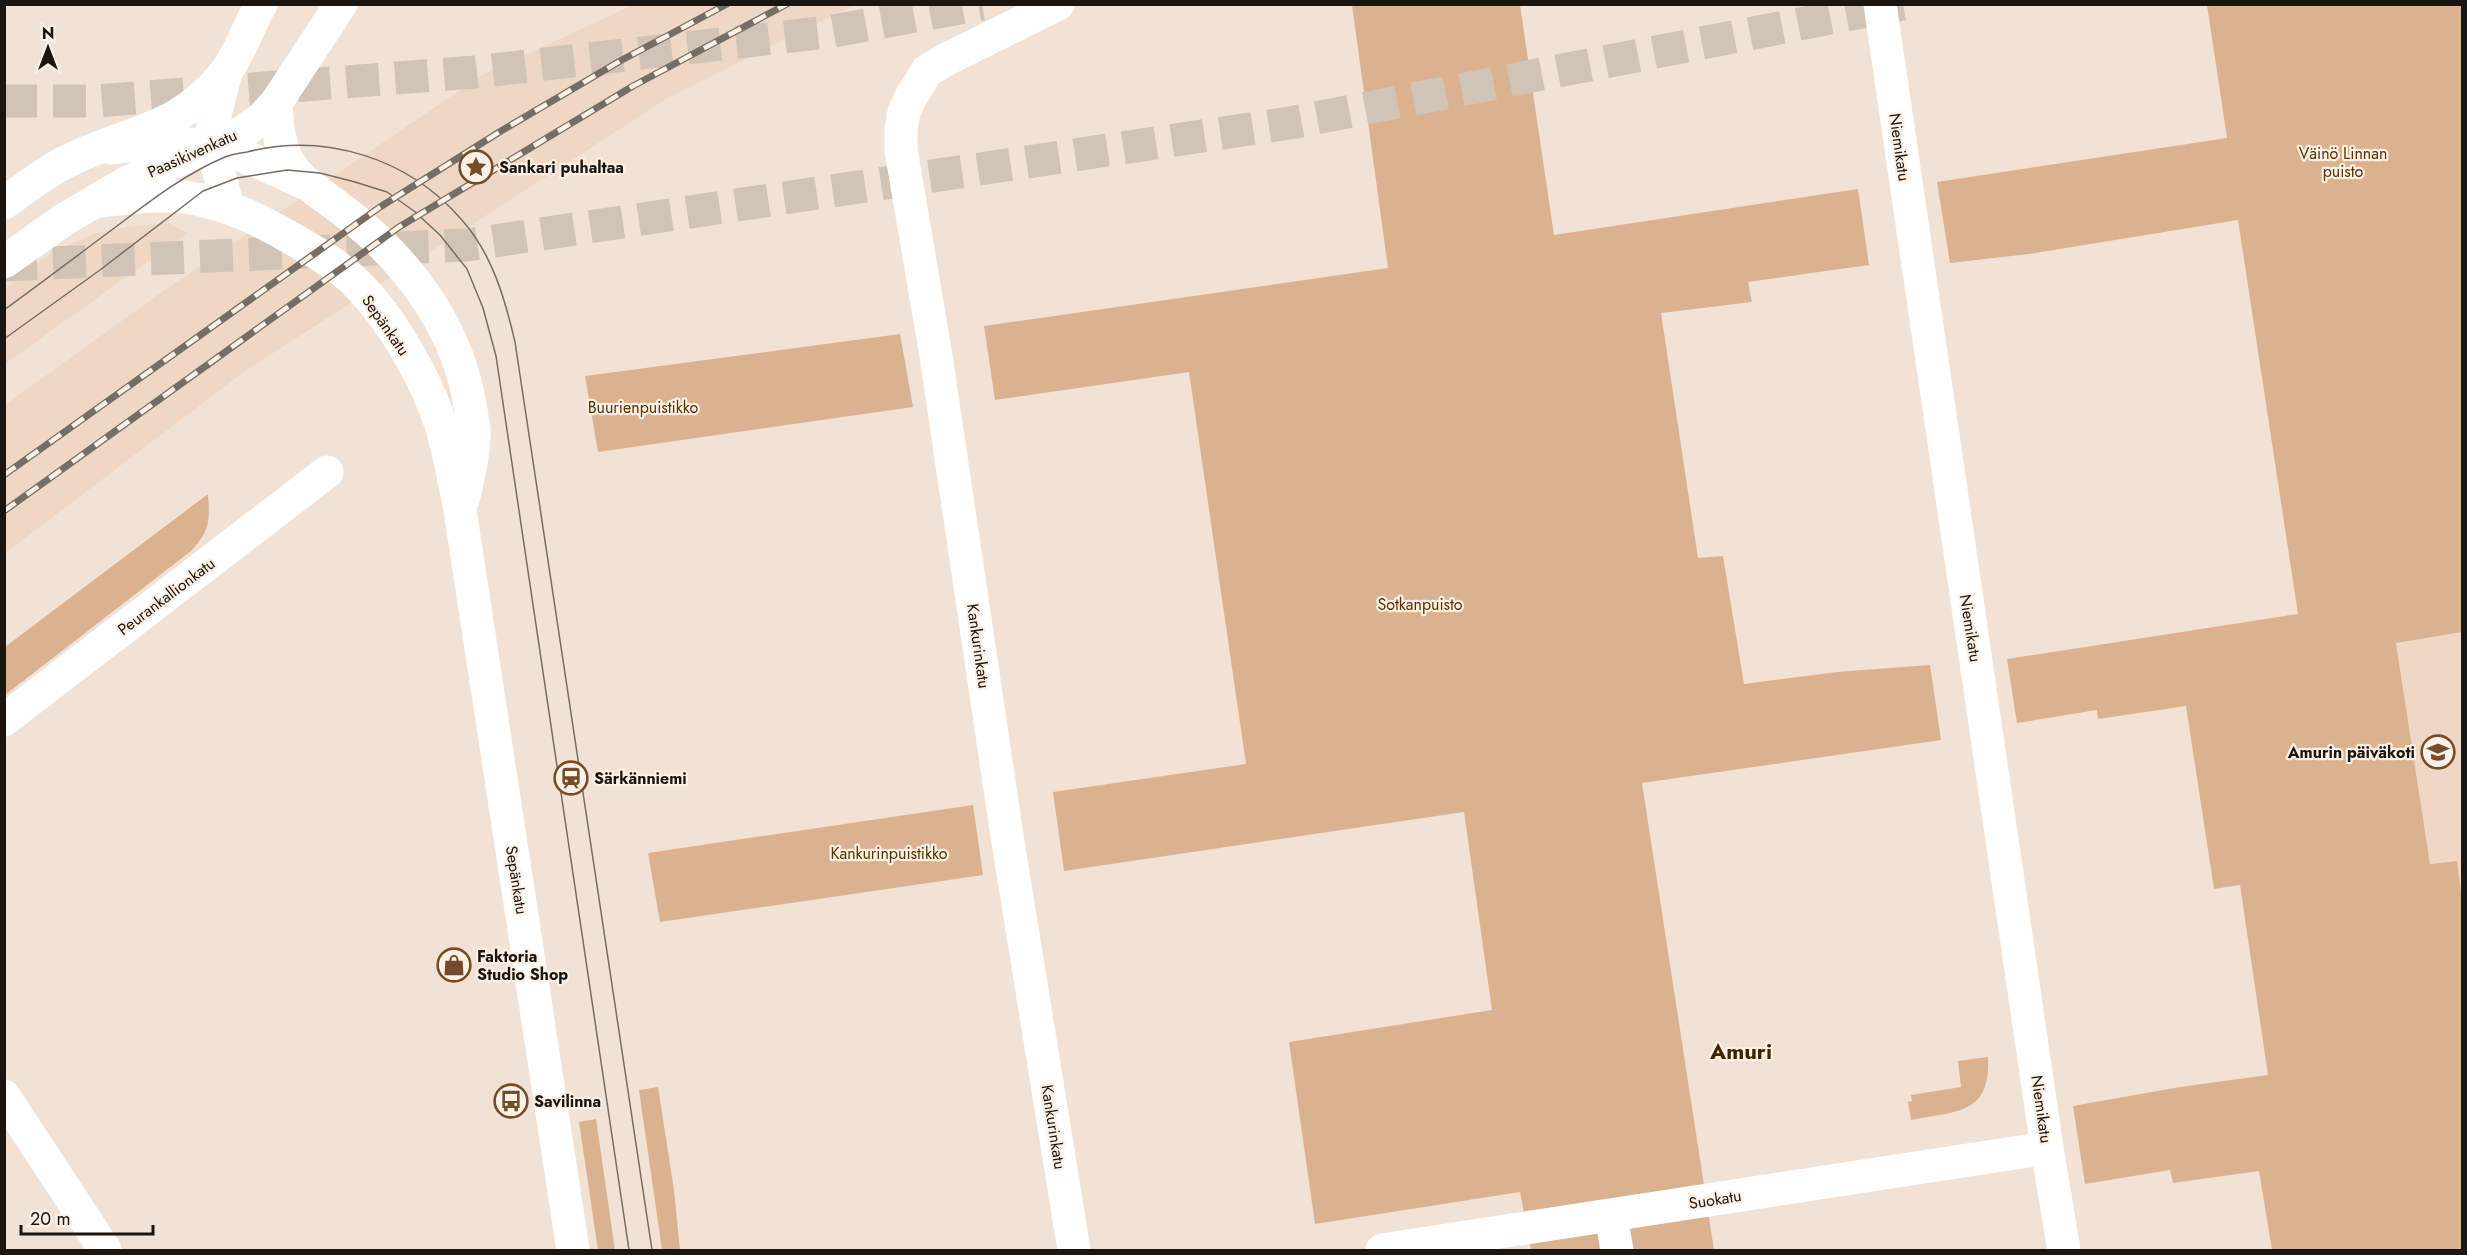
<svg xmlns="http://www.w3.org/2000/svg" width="2467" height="1255" viewBox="0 0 2467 1255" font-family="Jost,sans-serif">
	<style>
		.built { fill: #eed8c5 }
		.green { fill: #dbb28f }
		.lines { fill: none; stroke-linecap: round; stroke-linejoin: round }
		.trunk-tunnel { stroke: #d2c3b7; stroke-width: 33; stroke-dasharray: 33 16; stroke-linecap: butt }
		.minor { stroke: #fff; stroke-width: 33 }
		.secondary { stroke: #fff; stroke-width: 33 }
		.primary { stroke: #fff; stroke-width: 33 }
		.tram { stroke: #766d64; stroke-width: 1.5 }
		.rail-casing { stroke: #766d64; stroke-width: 7 }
		.rail { stroke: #fdf0e5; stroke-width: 4.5; stroke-dasharray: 14; stroke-linecap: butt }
		.labels { text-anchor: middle; stroke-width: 4.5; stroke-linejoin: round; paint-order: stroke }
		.street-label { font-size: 16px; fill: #1a1510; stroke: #fdf0e5 }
		.park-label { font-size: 16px; fill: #5a3100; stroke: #fdf0e5 }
		.poi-label { font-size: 16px; font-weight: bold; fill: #1a1510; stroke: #fdf0e5; text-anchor: start }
		.district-label { font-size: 22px; font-weight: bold; fill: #3f2305; stroke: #fdf0e5 }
	</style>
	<rect width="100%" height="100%" fill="#f2e2d5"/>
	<path class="built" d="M633,5H854L668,98L247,370L5,553V405L156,296L484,74Z
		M169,223L188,233L5,364V288L51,253L93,234L125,227Z
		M2462,632V900L2456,861L2430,864L2396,642Z"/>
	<path class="green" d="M1352,5H1520L1554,235L1858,189L1869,265L1748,282L1752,302L1661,313L1698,558L1723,556L1744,684L1837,672L1930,665L1941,740L1642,783L1714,1250H1531L1520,1192L1315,1224L1289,1042L1492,1010L1464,812L1064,871L1053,792L1246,764L1189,372L995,400L984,326L1388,268Z
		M2207,5H2462V632L2396,643L2430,864L2457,861L2462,900V1250H2272L2259,1171L2173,1183L2170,1170L2085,1184L2073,1106L2180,1087L2268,1075L2240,885L2214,889L2186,706L2098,719L2097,710L2017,723L2007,659L2298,614L2238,220L2029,254L1950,263L1937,182L2227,138Z
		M900,334L913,407L598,452L585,376Z
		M208,494C210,522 210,530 191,551L5,695V647Z
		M973,805L983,875L660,922L648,853Z
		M1988,1057C1991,1115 1957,1111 1911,1120L1908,1102L1912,1101L1911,1095L1961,1087L1958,1061Z
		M658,1087L674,1190L680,1250H662L639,1090Z
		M596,1119L615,1250H598L579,1122Z"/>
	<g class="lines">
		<path class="trunk-tunnel" d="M4,101H96L475,72L828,32L982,4
			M4,265L467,245L1290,123L1903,4"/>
		<path class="minor" d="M1058,4L947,59L927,71L911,97L904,112L901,129V150L936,356L1007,836L1074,1250
			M1880,4L2047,1148L2064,1250
			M4,720L327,472
			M4,1096L105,1250
			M1611,1216L1617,1250
			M1382,1250L2047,1148"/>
		<path class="secondary" d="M226,72L213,123L212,147L228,207
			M276,103C278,178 304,178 355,220C413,268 458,331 470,405C471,414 474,424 474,433C474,455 468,478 463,500
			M112,148C144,144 176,141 209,146C239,151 277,171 304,183
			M96,201C128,199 164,192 196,199C232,206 264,222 296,241C317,253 338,265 355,282C391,317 424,375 440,422C449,450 454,481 460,510L573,1250"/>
		<path class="primary" d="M4,203C24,189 44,173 66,162C126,131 177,133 224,74C240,54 248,27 261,4
			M4,262L65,219L128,182L240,134L261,119L276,103L341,4"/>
		<path class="tram" d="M4,310C44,281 82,252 121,223C154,198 187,173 225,157C232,154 240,153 247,152C325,132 408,158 461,219C492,253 505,299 515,342L652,1250
			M4,339L100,270L203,191L237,178L287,170L320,173L355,182L387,192L414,211L440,235L467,269L483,308L496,356L629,1250"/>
		<g class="rail-casing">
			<path id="rail" d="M4,475L380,207L501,131L620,61L727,4
				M4,511L399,227L633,86L787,4"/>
		</g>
		<use href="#rail" class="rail"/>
	</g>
	<defs>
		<g id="sight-ring" transform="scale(1.725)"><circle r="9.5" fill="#fdf0e5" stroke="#734d29" stroke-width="1.5"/><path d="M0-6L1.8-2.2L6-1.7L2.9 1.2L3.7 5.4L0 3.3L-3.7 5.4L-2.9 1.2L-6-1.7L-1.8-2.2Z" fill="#734d29"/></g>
		<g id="school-ring" transform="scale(1.725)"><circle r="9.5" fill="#fdf0e5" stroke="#734d29" stroke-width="1.5"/><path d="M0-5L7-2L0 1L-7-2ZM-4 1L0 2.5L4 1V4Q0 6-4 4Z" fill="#734d29"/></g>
		<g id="station-ring" transform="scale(1.725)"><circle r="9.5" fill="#fdf0e5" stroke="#734d29" stroke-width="1.5"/><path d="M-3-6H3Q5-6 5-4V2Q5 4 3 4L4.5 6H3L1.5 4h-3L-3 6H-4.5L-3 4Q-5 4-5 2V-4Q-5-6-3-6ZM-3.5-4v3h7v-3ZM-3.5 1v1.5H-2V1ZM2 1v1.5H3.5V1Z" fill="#734d29"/></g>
		<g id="shop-ring" transform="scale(1.725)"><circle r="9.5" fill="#fdf0e5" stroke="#734d29" stroke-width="1.5"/><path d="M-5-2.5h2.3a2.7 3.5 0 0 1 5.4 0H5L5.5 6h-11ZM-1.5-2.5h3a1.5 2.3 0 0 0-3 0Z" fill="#734d29"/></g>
		<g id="bus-ring" transform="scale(1.725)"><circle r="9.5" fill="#fdf0e5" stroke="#734d29" stroke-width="1.5"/><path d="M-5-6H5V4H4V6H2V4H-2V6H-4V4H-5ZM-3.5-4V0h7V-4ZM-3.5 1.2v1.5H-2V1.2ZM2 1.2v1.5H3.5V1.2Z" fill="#734d29"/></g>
	</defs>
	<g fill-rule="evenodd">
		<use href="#sight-ring" x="476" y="167"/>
		<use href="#school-ring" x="2438" y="752"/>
		<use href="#station-ring" x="571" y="778"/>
		<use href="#shop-ring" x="454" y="965"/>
		<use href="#bus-ring" x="511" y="1101"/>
	</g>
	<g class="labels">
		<g class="street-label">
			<text transform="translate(1900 147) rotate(82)" y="6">Niemikatu</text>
			<text transform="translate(192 153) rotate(-24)" y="6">Paasikivenkatu</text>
			<text transform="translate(386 325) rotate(55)" y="6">Sepänkatu</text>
			<text transform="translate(166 596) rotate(-37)" y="6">Peurankallionkatu</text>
			<text transform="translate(1971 628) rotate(81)" y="6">Niemikatu</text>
			<text transform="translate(979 646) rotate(82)" y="6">Kankurinkatu</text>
			<text transform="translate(517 880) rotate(81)" y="6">Sepänkatu</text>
			<text transform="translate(2042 1109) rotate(82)" y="6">Niemikatu</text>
			<text transform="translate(1054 1127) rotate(81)" y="6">Kankurinkatu</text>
			<text transform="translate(1715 1199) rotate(-9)" y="6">Suokatu</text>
		</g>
		<g class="park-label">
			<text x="2343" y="159">Väinö Linnan<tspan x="2343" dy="18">puisto</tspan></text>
			<text x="643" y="413">Buurienpuistikko</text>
			<text x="1420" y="610">Sotkanpuisto</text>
			<text x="889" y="859">Kankurinpuistikko</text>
		</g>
		<g class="poi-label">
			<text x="499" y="173">Sankari puhaltaa</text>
			<text x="2415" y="758" text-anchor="end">Amurin päiväkoti</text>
			<text x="594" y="784">Särkänniemi</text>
			<text x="477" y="962">Faktoria<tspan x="477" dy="18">Studio Shop</tspan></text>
			<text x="534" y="1107">Savilinna</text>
		</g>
		<g class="district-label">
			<text x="1741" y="1059">Amuri</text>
		</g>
	</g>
	<rect width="2467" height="1255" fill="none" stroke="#1a1510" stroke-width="12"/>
	<g transform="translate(48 48)" stroke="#fdf0e5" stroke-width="4.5" paint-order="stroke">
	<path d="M0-4.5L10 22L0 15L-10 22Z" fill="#1a1510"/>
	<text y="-9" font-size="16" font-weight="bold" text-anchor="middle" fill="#1a1510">N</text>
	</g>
	<path d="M21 1225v9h132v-9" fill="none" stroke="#1a1510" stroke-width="3"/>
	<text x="30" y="1225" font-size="18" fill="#1a1510" stroke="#fdf0e5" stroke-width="4.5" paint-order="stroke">20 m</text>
</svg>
